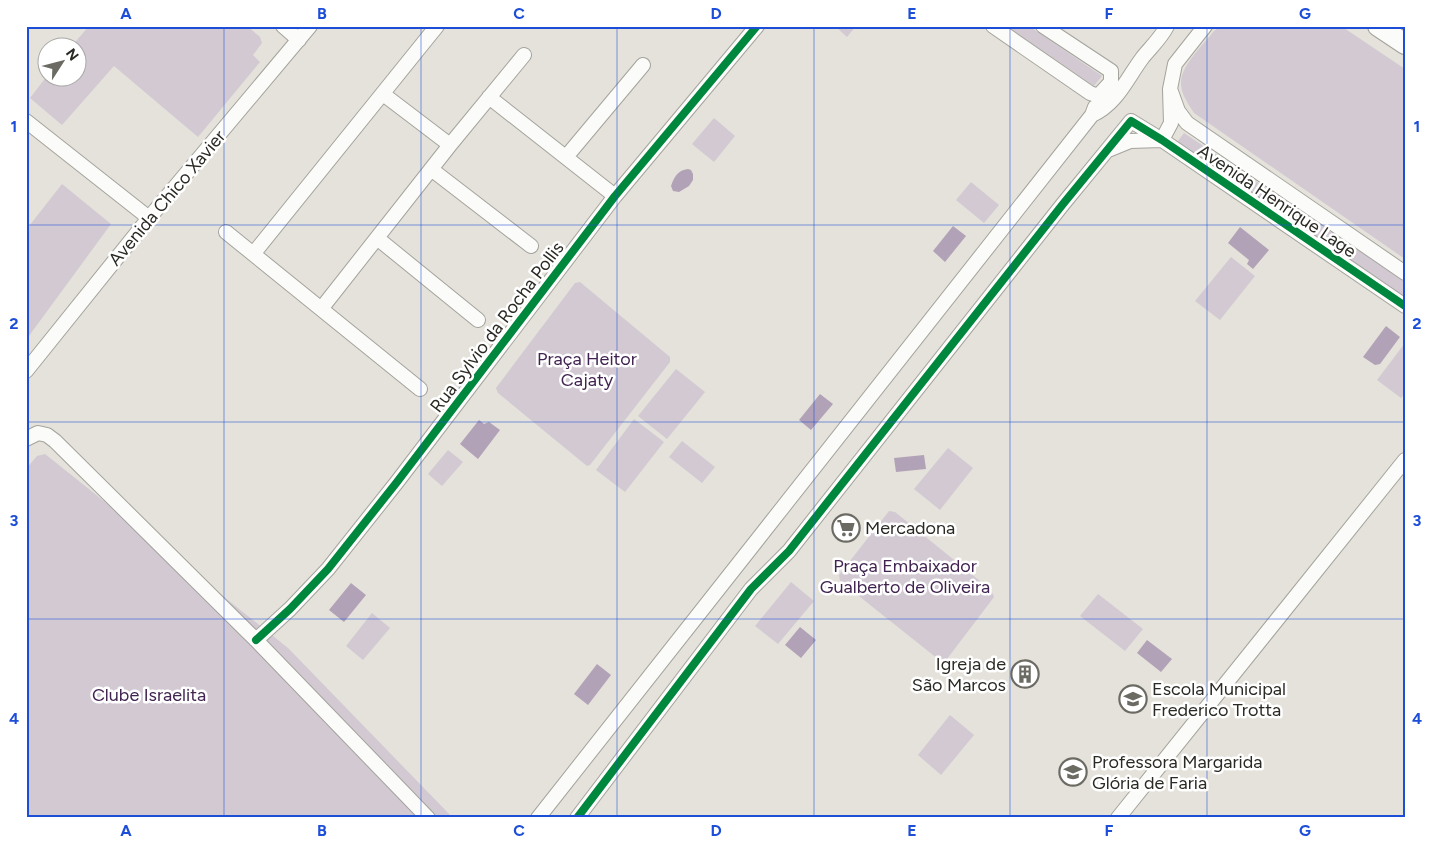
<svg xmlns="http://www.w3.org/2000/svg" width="1431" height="844" viewBox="0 0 1431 844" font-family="Figtree,sans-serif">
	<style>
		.green { fill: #d2c9d3 }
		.water { fill: #b2a2b7 }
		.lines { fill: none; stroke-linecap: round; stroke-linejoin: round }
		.minor-casing { stroke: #a4a39c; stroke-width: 16 }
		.secondary-casing { stroke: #a4a39c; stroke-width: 22 }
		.minor { stroke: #fbfbf9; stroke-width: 14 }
		.secondary { stroke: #fbfbf9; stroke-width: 20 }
		.cycleway-casing { stroke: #fff; stroke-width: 11 }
		.cycleway { stroke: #00873e; stroke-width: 8 }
		.grid { fill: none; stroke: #1d4ed8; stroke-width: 1; stroke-opacity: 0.55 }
		.labels { text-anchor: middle; stroke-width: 5; stroke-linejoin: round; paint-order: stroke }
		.street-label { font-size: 18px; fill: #2a2923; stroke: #fff }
		.park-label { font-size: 18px; fill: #412351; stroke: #fff }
		.poi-label { font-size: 18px; fill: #2a2923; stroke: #fff; text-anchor: start }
		.neatline { fill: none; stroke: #1d4ed8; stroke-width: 2 }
		.grid-label { font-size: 16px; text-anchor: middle; font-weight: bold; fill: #1d4ed8 }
	</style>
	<rect width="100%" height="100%" fill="#e4e2da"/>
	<path class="green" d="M89,26H247L260,37L262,43L253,55L260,62L198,137L114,66L62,125L30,98L47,76L78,78V48L71,47Z
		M835,26H856L847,37Z
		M1007,26H1029L1102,76L1094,86Z
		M1221,26H1341L1405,69V259L1194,113C1189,105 1181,94 1181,84C1180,66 1204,44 1214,31Z
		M714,118L735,136L714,162L692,144Z
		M1184,133L1405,282V299L1179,144L1178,141Z
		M971,182L999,205L984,223L956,200Z
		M62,184L111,224L26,340V230Z
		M1231,257L1255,276L1220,320L1195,301Z
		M580,282L670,357V362L590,465L587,466L498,393L496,388L575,283Z
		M1405,343V393L1401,398L1377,380Z
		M676,369L705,392L667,439L638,416Z
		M634,419L664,442L625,492L596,470Z
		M682,441L715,467L702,483L669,457Z
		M948,448L973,468L940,510L914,489Z
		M448,450L463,462L442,486L428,474Z
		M45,454L288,648L453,818H26V469L37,456Z
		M889,511L895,512L991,590L994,597L947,659H938L840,581L839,575Z
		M791,582L814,601L778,644L755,626Z
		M1098,594L1143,629L1125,651L1080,616Z
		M372,613L390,628L363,660L346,646Z
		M950,715L974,735L941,775L918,755Z"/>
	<path class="water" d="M688,169L691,170L693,174V180L689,186L679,192L673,191L671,186C674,177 678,170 688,169Z
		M953,226L966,236L945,262L933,251Z
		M1240,227L1269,250L1253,269L1247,264L1249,260L1228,243Z
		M1386,326L1400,337L1380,364L1375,365L1363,357Z
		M820,394L833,404L811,430L799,420Z
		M479,420L484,424L489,422L500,430L478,459L460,444Z
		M924,455L926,469L896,472L894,458Z
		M351,583L366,595L344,622L329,610Z
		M800,627L816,640L801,658L785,645Z
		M1147,640L1172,659L1161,672L1137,653Z
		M597,664L611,675L588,705L574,694Z"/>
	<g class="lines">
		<g class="minor-casing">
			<path id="minor" d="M283,26L299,40
				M993,26L1090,93L1098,96L1111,82V71L1043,26
				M1170,89L1178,111L1187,123L1405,273
				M383,94L450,145
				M489,97L615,196
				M1095,107L1092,115C1117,104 1127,78 1143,57C1151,47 1161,38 1167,26
				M26,121L149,218
				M1108,150L1130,141L1162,140L1171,123L1170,89L1175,64L1205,26
				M566,157L643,65
				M431,169L531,246
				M226,232L420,389
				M377,238L478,320
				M254,253L437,26
				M321,309L450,145L524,55
				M26,371L149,218L310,26
				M26,439L38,433L47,435L55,441L256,640L428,818
				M256,640L290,609L328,569L397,482L615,196L757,26
				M538,818L1092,115
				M577,818L751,589L789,551L1063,204L1131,121L1162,140L1405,306
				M1118,818L1405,460"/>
		</g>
		<g class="secondary-casing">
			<path id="secondary" d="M1378,26L1405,44"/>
		</g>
		<use href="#minor" class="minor"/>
		<use href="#secondary" class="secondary"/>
		<g class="cycleway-casing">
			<path id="cycleway" d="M256,640L290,609L328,569L397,482L615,196L757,26
				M577,818L751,589L789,551L1063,204L1131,121L1162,140L1405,306"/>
		</g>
		<use href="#cycleway" class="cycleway"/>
	</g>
	<path class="grid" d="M224,26V818M421,26V818M617,26V818M814,26V818M1010,26V818M1207,26V818M26,225H1405M26,422H1405M26,619H1405"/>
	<defs>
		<g id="supermarket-ring" transform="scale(1.4375)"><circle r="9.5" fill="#fff" stroke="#6b6a63" stroke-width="1.5"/><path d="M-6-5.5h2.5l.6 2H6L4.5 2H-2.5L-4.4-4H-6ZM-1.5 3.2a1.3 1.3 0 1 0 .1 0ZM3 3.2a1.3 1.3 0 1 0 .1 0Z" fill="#6b6a63"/></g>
		<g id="building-ring" transform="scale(1.4375)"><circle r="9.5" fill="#fff" stroke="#6b6a63" stroke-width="1.5"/><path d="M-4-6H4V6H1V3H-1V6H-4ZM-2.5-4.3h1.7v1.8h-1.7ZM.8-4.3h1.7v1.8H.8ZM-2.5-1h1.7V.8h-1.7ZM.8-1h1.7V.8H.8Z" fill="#6b6a63"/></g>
		<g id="school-ring" transform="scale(1.4375)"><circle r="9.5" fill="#fff" stroke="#6b6a63" stroke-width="1.5"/><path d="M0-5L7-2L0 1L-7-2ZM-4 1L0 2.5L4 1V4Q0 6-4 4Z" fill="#6b6a63"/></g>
	</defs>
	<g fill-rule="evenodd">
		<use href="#supermarket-ring" x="846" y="528"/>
		<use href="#building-ring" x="1025" y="674"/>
		<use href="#school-ring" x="1133" y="699"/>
		<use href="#school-ring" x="1073" y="772"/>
	</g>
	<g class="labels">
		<g class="street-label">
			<text transform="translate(167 198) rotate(-50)" y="6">Avenida Chico Xavier</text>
			<text transform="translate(1277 201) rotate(34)" y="6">Avenida Henrique Lage</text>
			<text transform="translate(497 327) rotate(-53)" y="6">Rua Sylvio da Rocha Pollis</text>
		</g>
		<g class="park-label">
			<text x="587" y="365">Praça Heitor<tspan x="587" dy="21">Cajaty</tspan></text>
			<text x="905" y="572">Praça Embaixador<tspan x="905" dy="21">Gualberto de Oliveira</tspan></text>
			<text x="149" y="701">Clube Israelita</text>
		</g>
		<g class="poi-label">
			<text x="865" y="534">Mercadona</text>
			<text x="1006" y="670" text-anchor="end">Igreja de<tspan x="1006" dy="21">São Marcos</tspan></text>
			<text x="1152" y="695">Escola Municipal<tspan x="1152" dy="21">Frederico Trotta</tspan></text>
			<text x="1092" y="768">Professora Margarida<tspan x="1092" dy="21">Glória de Faria</tspan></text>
		</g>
	</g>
	<rect width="1431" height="844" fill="none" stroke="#ffffff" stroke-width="55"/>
	<g transform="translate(62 62) rotate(54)"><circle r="24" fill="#ffffff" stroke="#aaa9a7"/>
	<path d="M0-4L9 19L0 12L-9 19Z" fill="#6b6a63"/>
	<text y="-8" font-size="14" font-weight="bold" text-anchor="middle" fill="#2a2923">N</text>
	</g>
	<rect x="28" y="28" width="1376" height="788" class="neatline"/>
	<g class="grid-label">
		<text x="126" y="19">A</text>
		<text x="322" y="19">B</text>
		<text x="519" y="19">C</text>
		<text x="716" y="19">D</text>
		<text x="912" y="19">E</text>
		<text x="1109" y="19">F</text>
		<text x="1305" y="19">G</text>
		<text x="14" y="132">1</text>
		<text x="1417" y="132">1</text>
		<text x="14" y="329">2</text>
		<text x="1417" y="329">2</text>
		<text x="14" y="526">3</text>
		<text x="1417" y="526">3</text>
		<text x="14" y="724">4</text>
		<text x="1417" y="724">4</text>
		<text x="126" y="836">A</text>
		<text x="322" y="836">B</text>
		<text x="519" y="836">C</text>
		<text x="716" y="836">D</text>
		<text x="912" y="836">E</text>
		<text x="1109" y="836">F</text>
		<text x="1305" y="836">G</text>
	</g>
</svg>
